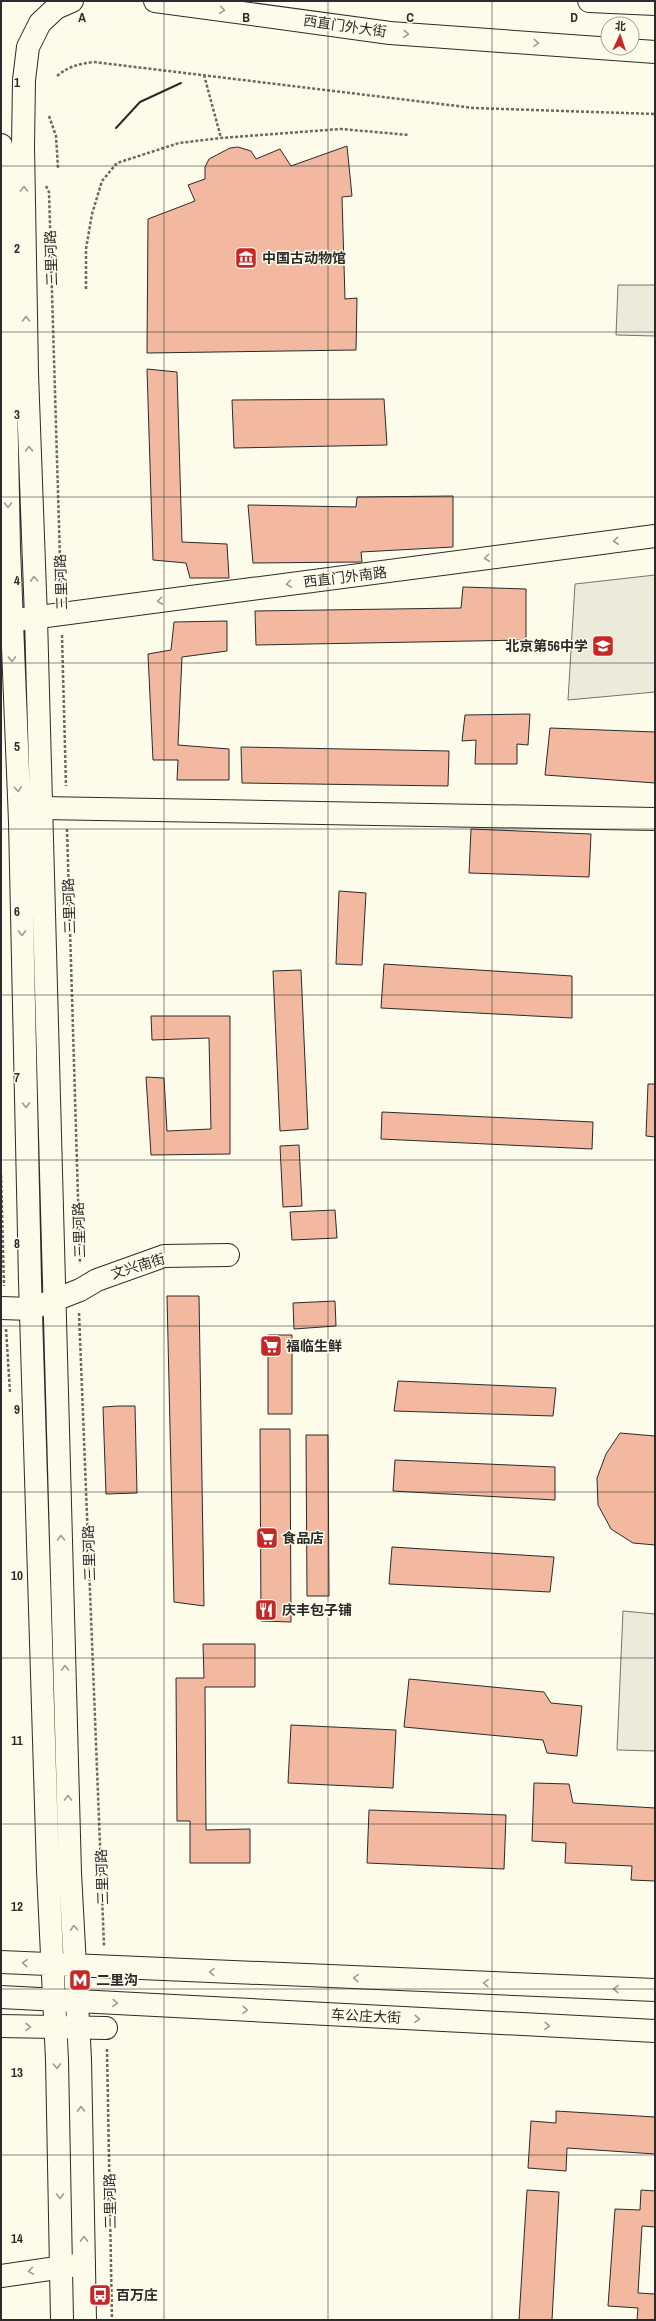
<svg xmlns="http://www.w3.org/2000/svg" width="656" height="2321" viewBox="0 0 656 2321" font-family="'Archivo Narrow','Noto Sans SC',sans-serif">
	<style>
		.green { fill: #ecebdb; stroke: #74746e }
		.parking { fill: #eceadb; stroke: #74746e }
		.building { fill: #f2b8a0; stroke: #2b2b2b }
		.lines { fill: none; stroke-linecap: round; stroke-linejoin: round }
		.minor-casing { stroke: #2b2b2b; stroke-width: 24 }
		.major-casing { stroke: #2b2b2b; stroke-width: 24 }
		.highway-casing { stroke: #2b2b2b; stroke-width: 24 }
		.path { stroke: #6a6964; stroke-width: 2.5; stroke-dasharray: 3 2; stroke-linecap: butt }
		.minor { stroke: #fdfbea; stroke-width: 22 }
		.major { stroke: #fdfbea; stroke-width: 22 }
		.highway { stroke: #fdfbea; stroke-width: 22 }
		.wall { stroke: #2b2b2b; stroke-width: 2 }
		.oneway { stroke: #9e9d94 }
		.grid { fill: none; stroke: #2b2b2b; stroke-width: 1; stroke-opacity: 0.55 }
		.labels { text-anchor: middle; stroke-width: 3; stroke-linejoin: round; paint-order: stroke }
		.street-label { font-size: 14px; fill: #2b2b2b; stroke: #fdfbea }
		.poi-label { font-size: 14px; font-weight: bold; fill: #2b2b2b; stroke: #fdfbea; text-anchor: start }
		.grid-label { font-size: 13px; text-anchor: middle; font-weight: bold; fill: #2b2b2b; stroke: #fdfbea; stroke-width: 3; stroke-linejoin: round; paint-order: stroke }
	</style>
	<rect width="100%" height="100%" fill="#fdfbea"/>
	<path class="green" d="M618,285H655V336L616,335Z
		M655,575V692L568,700L575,584Z"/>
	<path class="parking" d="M623,1611L655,1614V1751L617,1750Z"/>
	<path class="building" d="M347,146L352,196L342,197L345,299L357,298L356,350L147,353L148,219L195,201L188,185L205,179V167L209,159L230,148L238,147L251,151L256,159L280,149L291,166Z
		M147,369L177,372L182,542L227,544L229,578H190L186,563L153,560Z
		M384,399L387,445L234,448L232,400Z
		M453,496V547L361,552L362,562L253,563L248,505L356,507L357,497Z
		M463,587L526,589V640L256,645L255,611L461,608Z
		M227,621V651L182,657L178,745L229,749V780H177L178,760H153L148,654L171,650L174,622Z
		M530,714L528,745L517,744V764H475L476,740L462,741L465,715Z
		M550,728L655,732V783L545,775Z
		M241,747L449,751L448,786L242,783Z
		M471,829L591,834L589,877L469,873Z
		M339,891L366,893L362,965L336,964Z
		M384,964L572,976V1018L381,1008Z
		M301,970L308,1129L280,1131L273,971Z
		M151,1016H230V1154L151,1155L146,1077L164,1078L167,1131L211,1129L209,1038L152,1040Z
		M648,1084H655V1137L646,1136Z
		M382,1112L593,1122L592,1149L381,1139Z
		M299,1145L302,1206L283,1207L280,1146Z
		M335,1210L337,1238L292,1240L290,1212Z
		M167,1296H199L204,1606L174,1602Z
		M335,1301L336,1326L294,1329L293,1303Z
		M268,1335H292V1414H268Z
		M398,1381L556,1388L553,1416L394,1411Z
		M119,1406H135L137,1493L106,1494L103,1407Z
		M260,1429H290L291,1622L261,1621Z
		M620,1433L655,1436V1545L633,1543L611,1529L598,1505L597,1478L606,1454Z
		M306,1435H328L329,1596H307Z
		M395,1460L555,1467V1500L393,1491Z
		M392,1547L554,1557L550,1592L389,1584Z
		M203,1644H255V1687H205L206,1830L250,1829V1863H190V1821H177L176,1678H204Z
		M409,1679L544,1692L551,1703L582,1706L577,1756L547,1753L543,1740L404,1727Z
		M291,1725L396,1730L393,1788L288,1783Z
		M534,1783L569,1784L573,1803L655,1808V1881L631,1880L632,1866L565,1863L566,1843L532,1841Z
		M369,1810L506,1815L504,1869L367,1863Z
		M556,2111L655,2117V2154L567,2148L566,2171L528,2168L531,2121L556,2123Z
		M527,2190L559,2192L552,2320H519Z
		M641,2190L655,2191V2227L642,2226L638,2293L655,2294V2320H637L638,2308L608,2306L615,2209L640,2210Z"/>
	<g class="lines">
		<g class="minor-casing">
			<path id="minor" d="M155,1L390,33L655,52
				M1,622L655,536
				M41,808L655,819
				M1,1308L31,1309L80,1290L97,1280L164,1256L228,1255
				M1,2026L106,2028
				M1,2276L84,2264"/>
		</g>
		<g class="major-casing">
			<path id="major" d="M72,1L56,8L40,23L28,47L24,80L23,146L27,373L36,618L70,1873L80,2059L85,2320
				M1,145L9,548L20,822L30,1281L48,1871L57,2060L62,2320
				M1,1962L655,1990
				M1,1997L655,2031"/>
		</g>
		<g class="highway-casing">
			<path id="highway" d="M589,1L655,4"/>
		</g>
		<path class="path" d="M204,75L221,138
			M57,76C69,66 79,64 94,62L474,108L655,114
			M49,116L56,136L58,168
			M46,186L49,192L61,592
			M86,289V249L92,214L102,181L117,163L179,143L221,138L341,129L409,135
			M62,635L66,786
			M67,829L80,1264
			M1,1175L4,1286
			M79,1313L104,1946
			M6,1329L10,1392
			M107,2049L112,2320"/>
		<use href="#minor" class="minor"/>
		<use href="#major" class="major"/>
		<use href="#highway" class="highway"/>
		<path class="wall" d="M116,128L140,102L181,83"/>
	</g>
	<defs><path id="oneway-chevron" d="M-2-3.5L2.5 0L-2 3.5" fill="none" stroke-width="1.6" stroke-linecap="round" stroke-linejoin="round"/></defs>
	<g class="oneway">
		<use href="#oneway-chevron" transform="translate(222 10) rotate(8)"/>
		<use href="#oneway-chevron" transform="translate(406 34) rotate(4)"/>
		<use href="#oneway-chevron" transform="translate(536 43) rotate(4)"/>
		<use href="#oneway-chevron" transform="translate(24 189) rotate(-91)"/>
		<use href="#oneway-chevron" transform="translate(26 319) rotate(-91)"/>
		<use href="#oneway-chevron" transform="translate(29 449) rotate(-92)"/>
		<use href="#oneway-chevron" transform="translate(8 505) rotate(89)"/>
		<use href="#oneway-chevron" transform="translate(616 541) rotate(173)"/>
		<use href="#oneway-chevron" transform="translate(487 558) rotate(173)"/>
		<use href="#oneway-chevron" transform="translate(34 579) rotate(-93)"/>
		<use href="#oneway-chevron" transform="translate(289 584) rotate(173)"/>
		<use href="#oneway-chevron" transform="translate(160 601) rotate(173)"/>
		<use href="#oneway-chevron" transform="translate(12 659) rotate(88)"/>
		<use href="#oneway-chevron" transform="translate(18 789) rotate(87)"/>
		<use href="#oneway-chevron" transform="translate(22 933) rotate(89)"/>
		<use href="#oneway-chevron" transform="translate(26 1105) rotate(89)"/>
		<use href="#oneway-chevron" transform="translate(61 1538) rotate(-92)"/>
		<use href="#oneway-chevron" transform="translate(65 1668) rotate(-92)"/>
		<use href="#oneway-chevron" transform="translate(68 1798) rotate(-91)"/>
		<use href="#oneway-chevron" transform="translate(74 1928) rotate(-94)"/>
		<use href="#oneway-chevron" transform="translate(25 1963) rotate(-178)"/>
		<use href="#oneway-chevron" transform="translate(212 1972) rotate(-178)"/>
		<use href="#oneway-chevron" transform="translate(356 1978) rotate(-178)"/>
		<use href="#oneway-chevron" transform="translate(486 1983) rotate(-178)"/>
		<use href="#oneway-chevron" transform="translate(616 1989) rotate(-178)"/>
		<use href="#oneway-chevron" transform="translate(115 2003) rotate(3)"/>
		<use href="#oneway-chevron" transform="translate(245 2010) rotate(3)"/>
		<use href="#oneway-chevron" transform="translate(417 2019) rotate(3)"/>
		<use href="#oneway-chevron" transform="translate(547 2026) rotate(3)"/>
		<use href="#oneway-chevron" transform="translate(28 2027) rotate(2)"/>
		<use href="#oneway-chevron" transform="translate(57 2066) rotate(89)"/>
		<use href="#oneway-chevron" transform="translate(81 2109) rotate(-91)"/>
		<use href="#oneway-chevron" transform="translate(60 2196) rotate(89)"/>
		<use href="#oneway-chevron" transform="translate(84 2239) rotate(-91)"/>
		<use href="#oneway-chevron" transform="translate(31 2271) rotate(172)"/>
	</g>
	<path class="grid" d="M164,1V2320M328,1V2320M492,1V2320M1,166H655M1,332H655M1,497H655M1,663H655M1,829H655M1,995H655M1,1160H655M1,1326H655M1,1492H655M1,1658H655M1,1824H655M1,1989H655M1,2155H655"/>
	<defs>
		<g id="museum-square" transform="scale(1.15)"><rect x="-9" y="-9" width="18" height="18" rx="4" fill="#c62828" stroke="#fdfbea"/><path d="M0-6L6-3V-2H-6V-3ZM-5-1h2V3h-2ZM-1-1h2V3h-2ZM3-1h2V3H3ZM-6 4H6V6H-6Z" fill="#fff"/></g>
		<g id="school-square" transform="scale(1.15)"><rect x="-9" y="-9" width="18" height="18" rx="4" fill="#c62828" stroke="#fdfbea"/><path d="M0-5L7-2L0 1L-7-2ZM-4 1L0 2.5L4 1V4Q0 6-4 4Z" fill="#fff"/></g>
		<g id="supermarket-square" transform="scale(1.15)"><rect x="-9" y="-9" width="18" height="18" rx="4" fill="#c62828" stroke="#fdfbea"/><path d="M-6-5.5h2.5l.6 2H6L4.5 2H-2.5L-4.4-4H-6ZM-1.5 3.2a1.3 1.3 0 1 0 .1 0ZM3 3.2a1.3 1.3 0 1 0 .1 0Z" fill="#fff"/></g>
		<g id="restaurant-square" transform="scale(1.15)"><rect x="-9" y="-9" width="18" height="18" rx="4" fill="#c62828" stroke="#fdfbea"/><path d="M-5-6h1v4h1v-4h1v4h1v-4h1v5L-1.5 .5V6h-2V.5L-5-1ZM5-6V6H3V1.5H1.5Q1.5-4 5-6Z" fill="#fff"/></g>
		<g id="metro-square" transform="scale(1.15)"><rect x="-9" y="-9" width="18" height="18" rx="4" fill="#c62828" stroke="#fdfbea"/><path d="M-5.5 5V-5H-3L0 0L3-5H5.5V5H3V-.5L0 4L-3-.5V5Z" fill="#fff"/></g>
		<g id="bus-square" transform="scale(1.15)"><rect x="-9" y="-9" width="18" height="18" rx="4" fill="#c62828" stroke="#fdfbea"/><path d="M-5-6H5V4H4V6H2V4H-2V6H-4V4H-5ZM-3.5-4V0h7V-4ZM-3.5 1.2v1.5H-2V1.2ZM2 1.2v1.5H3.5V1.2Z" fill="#fff"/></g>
	</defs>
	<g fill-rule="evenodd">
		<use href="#museum-square" x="246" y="258"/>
		<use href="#school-square" x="603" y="646"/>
		<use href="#supermarket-square" x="271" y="1346"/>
		<use href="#supermarket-square" x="267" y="1538"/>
		<use href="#restaurant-square" x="266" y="1610"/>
		<use href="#metro-square" x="80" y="1980"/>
		<use href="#bus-square" x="100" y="2295"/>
	</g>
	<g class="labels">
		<g class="street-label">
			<text transform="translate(345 26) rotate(8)" y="5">西直门外大街</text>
			<text transform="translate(51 258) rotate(-92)" y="5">三里河路</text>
			<text transform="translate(345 577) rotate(-7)" y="5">西直门外南路</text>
			<text transform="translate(61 582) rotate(-92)" y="5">三里河路</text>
			<text transform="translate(69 906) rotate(-92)" y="5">三里河路</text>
			<text transform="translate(79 1230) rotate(-92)" y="5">三里河路</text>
			<text transform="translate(138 1266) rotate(-17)" y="5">文兴南街</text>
			<text transform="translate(89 1553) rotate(-92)" y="5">三里河路</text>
			<text transform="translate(102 1877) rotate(-92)" y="5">三里河路</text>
			<text transform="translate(366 2016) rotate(3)" y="5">车公庄大街</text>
			<text transform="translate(110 2201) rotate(-91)" y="5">三里河路</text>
		</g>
		<g class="poi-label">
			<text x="262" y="263">中国古动物馆</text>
			<text x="588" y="651" text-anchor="end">北京第56中学</text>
			<text x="286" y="1351">福临生鲜</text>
			<text x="282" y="1543">食品店</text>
			<text x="282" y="1615">庆丰包子铺</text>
			<text x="96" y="1985">二里沟</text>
			<text x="116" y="2300">百万庄</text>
		</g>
	</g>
	<g class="grid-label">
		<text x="82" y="22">A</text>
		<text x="246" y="22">B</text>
		<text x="410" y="22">C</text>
		<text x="574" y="22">D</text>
		<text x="17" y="87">1</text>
		<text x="17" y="253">2</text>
		<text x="17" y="419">3</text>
		<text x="17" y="585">4</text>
		<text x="17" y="751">5</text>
		<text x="17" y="916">6</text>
		<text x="17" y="1082">7</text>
		<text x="17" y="1248">8</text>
		<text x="17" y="1414">9</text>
		<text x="17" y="1580">10</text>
		<text x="17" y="1745">11</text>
		<text x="17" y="1911">12</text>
		<text x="17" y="2077">13</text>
		<text x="17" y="2243">14</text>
	</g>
	<rect width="656" height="2321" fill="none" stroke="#2b2b2b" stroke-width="4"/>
	<g transform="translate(620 36) rotate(3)"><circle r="19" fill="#fdfbea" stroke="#a9a89e"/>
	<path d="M0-3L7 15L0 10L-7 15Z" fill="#c62828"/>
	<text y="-6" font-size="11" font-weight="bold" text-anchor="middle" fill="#2b2b2b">北</text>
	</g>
</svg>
